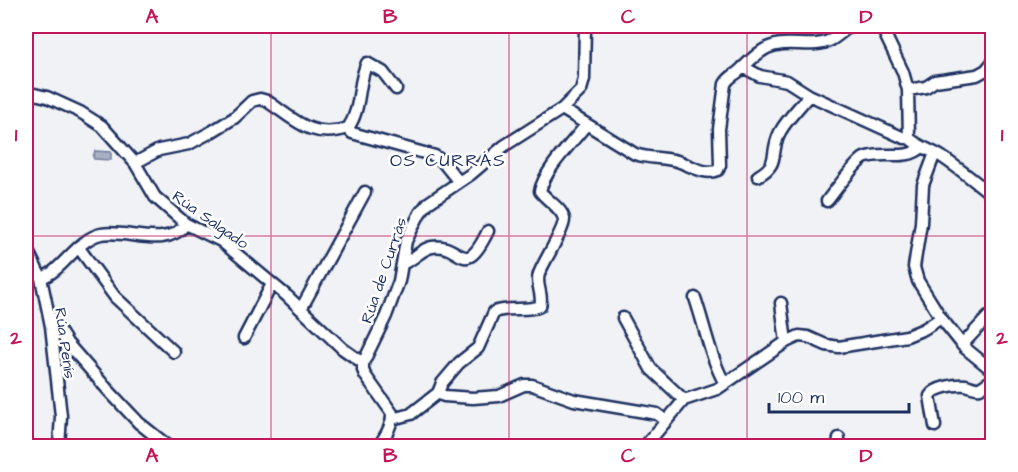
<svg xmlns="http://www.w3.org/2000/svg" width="1018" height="472" viewBox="0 0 1018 472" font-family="'Architects Daughter',sans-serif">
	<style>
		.water { fill: #a8b0c2; stroke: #707c9a; stroke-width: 1.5 }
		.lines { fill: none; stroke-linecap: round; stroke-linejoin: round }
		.minor-casing { stroke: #1b2f5e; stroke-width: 15 }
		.minor { stroke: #fff; stroke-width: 10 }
		.grid { fill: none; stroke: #c2185b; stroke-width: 1.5; stroke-opacity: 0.55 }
		.labels { text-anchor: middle; stroke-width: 5; stroke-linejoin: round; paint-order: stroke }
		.street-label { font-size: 16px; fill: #1b2f5e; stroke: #fff }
		.neighbourhood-label { font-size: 18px; letter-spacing: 1.5px; fill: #1b2f5e; stroke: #fff }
		.neatline { fill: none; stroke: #c2185b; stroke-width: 2 }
		.grid-label { font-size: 20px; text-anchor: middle; font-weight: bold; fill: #c2185b }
	</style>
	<rect width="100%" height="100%" fill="#f1f2f5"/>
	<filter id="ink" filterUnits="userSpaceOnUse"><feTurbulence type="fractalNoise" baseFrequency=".0167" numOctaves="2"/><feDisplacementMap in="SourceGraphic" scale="12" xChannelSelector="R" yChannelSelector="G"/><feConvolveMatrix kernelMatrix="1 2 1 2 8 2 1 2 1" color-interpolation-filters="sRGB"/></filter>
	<g filter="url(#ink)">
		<path class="water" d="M95,151L111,152V160L94,159L93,157Z"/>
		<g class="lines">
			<g class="minor-casing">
				<path id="minor" d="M881,26L903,72L908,90L909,138C919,147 931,150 942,157C960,169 976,182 992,195
					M743,67L760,76L787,81L809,95L904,138H909
					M908,90L926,87L935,81L977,75L986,70L992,63
					M26,92L47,97L80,112L102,126L135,163L155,197L186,224L221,241L287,296L343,349L363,363
					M562,109L635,154C649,159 664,157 677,161C690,165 705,176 718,170L720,165L719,129L725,84C729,77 733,76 738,72C748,63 755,54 767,48C787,38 812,50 831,40C838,36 844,30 850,26
					M348,128C362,108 357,84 367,63L383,72L396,89
					M135,163L159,150L189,144L211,132L234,118L252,101L260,99L267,101C295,120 312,140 348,128L352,133L435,156L442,161L459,182
					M758,176C781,163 769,154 780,132C787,119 800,107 809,95
					M827,201C834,192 856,162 864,158C883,150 906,162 922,147
					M26,247L41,278L51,326L61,416L59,446
					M79,248L115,297L174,352
					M403,263C415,260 420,249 432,247C462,242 463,282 488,231
					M41,278C62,272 77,239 101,234C128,229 166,250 186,224
					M695,298C705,327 710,357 725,384
					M781,303L786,342
					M301,309L365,192
					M50,316L67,343L108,390L139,423L168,446
					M623,318L651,369L684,400
					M941,318L965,348L992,370
					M244,338L272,284
					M962,345L988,317
					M438,393L442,383L459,363L478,348L494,312C510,306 528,312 540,306C544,295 535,285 539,274C543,262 565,229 564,219C562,208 546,200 540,191C545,169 572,143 586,125
					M392,419L411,414L438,393L444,396L473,398L499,396L524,385H532L574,400L657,414L665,420
					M935,426L930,396C935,387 956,384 966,385C971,386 974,389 980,388L992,380
					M379,446C385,436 393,425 392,413L365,375L363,370V363L386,316L399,281L406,241L420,213L428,203L471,174L504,146L562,109L581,90L584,79L585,26
					M645,446L684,400L717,389L786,342L799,336L808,337L826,345L839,347L907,336L924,329L941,318L918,281L914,267L921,223L923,185L935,153
					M838,446L839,438"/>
			</g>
			<use href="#minor" class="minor"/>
		</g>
	</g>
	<path class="grid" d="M271,26V446M509,26V446M747,26V446M26,236H992"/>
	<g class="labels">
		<g class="street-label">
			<text transform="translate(211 219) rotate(35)" y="6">Rúa Salgado</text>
			<text transform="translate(383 270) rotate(-71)" y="6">Rúa de Currás</text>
			<text transform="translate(66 343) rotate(82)" y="6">Rúa Penís</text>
		</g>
		<g class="neighbourhood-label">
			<text x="448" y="166">OS CURRÁS</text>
		</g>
	</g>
	<rect width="1018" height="472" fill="none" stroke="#fff" stroke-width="66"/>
	<path d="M769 403v9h140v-9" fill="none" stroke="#1b2f5e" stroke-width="3"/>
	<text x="778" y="403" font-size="18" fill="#1b2f5e" stroke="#ffffff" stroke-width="4.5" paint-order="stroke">100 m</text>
	<rect x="33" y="33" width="952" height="406" class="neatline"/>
	<g class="grid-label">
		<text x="152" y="23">A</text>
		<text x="390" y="23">B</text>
		<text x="628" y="23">C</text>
		<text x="866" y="23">D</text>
		<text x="16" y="141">1</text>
		<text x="1002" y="141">1</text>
		<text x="16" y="344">2</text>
		<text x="1002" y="344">2</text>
		<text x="152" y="462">A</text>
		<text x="390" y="462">B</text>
		<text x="628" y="462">C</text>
		<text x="866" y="462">D</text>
	</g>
</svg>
